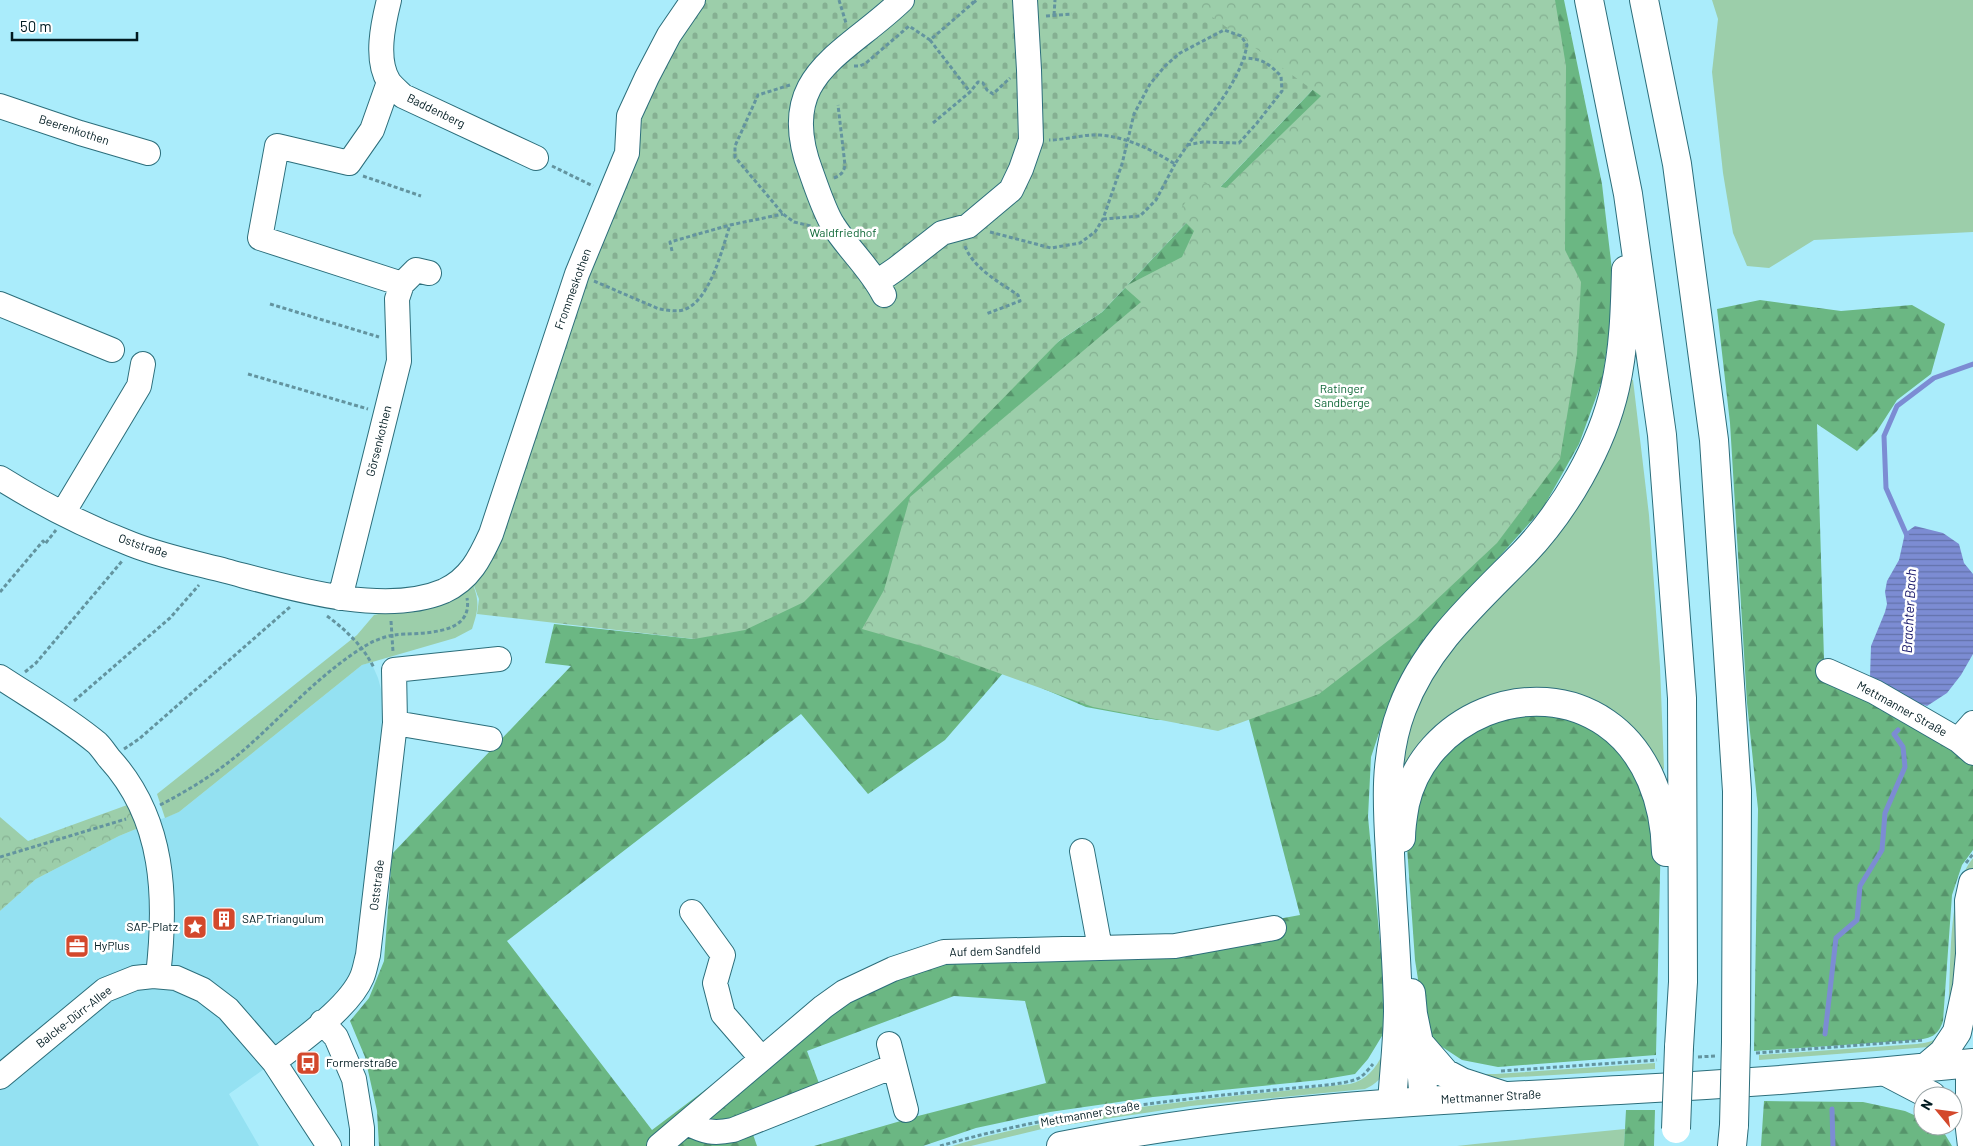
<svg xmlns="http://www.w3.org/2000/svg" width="1973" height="1146" viewBox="0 0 1973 1146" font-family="Barlow,sans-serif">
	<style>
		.built { fill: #94e1f2 }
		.grass { fill: #9cceaa }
		.forest { fill: url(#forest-firs); fill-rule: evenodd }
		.cemetery { fill: url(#cemetery-stones) }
		.park { fill: url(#park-crowns) }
		.water { fill: url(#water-rules) }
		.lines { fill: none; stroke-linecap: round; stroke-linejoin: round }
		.stream { stroke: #7c8cd3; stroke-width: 5 }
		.minor-casing { stroke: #2c6e7b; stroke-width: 26 }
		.major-casing { stroke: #2c6e7b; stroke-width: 30 }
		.highway-casing { stroke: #2c6e7b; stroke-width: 30 }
		.path { stroke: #63949f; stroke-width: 3; stroke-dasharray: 4 2.5; stroke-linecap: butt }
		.minor { stroke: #fff; stroke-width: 24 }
		.major { stroke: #fff; stroke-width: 28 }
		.highway { stroke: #fff; stroke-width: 28 }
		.highway-bridge-casing { stroke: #2c6e7b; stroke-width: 30; stroke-linecap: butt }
		.highway-bridge { stroke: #fff; stroke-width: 28 }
		.labels { text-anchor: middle; stroke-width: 5; stroke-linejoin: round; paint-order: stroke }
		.street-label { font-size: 12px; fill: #011b21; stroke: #fff }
		.park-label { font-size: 12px; fill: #106838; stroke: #fff }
		.poi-label { font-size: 12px; fill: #011b21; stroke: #fff; text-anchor: start }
		.water-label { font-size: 14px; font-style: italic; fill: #19196b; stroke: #fff }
	</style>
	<defs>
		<pattern id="forest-firs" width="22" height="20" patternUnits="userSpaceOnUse" patternTransform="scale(1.25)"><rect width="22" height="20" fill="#6bb783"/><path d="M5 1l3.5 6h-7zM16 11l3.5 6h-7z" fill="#56946b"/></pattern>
		<pattern id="cemetery-stones" width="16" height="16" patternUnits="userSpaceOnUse" patternTransform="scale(1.25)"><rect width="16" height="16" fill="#9cceaa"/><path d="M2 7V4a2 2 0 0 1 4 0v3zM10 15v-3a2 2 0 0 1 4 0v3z" fill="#85b092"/></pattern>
		<pattern id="park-crowns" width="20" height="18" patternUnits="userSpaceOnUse" patternTransform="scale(1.25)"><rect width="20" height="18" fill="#9cceaa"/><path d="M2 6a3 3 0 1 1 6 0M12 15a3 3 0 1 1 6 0" fill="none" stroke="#85b092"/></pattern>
		<pattern id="water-rules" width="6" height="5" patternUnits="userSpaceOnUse" patternTransform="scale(1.25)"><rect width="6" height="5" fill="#7c8cd3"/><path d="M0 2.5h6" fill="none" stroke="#6372ab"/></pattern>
	</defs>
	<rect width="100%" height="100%" fill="#aaecfb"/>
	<path class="built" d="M371,662L378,678L382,693H394L362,977L274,1062L229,1094L259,1146H0V911L36,879L119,836L179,812L362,665Z"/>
	<path class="grass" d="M1712,0H1973V232L1814,240L1769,268L1747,266L1733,233L1723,173L1712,72L1718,19Z
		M1624,377L1633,380L1649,515L1660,667L1664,768L1661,777L1393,784L1427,674L1535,550Z
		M469,573C478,598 481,603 472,629L455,638L362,665L179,812L165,818L157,794L357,635L374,615L451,598Z
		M1973,858V868L1965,883L1949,1028L1929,1047L1759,1060V1055L1917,1044C1924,1043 1933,1042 1938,1037C1950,1025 1948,1008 1949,993C1951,956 1949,886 1973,858Z
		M1383,1053C1385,1072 1384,1080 1365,1089L1191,1106L1046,1128L971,1146H952C1079,1108 1218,1098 1350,1084C1366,1080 1376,1069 1383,1053Z
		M1655,1063V1069L1484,1079L1467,1077L1459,1066L1476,1074H1496Z
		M1625,1129L1624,1146H1457L1475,1144Z"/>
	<path class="forest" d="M1206,0H1564L1602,184L1612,270L1610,328L1602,381L1579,444L1543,508L1419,646L1390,700L1371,757L1368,817L1386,1004L1385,1031L1368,1059L1355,1074L1320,1080L1153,1097L1050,1112L976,1128L923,1146H814L918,1116L1046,1083L1025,1001L954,996L807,1051L820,1086L747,1117L757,1146H379L377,1111L365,1057L350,1021L369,998L384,961L392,854L571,666L545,663L554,624L694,639L1059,341L1102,312L1319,83ZM1004,672L1086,707L1157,720L1248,716L1300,915L1169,939L887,962L758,1050L652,1130L507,941L801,714L868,794L945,740Z
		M1760,300L1841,311L1912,305L1945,324L1931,374L1897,400L1877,431L1857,451L1817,424L1824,659L1822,680L1869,695L1973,761V850L1962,865L1952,895L1943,1021C1938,1036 1931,1038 1917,1040L1754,1051L1758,809L1747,703L1730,423L1717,309Z
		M1513,712L1571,716L1622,746L1661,831L1656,1055L1498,1067L1462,1060L1427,1037L1415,960L1407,847L1431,762L1458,735Z
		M1764,1101L1863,1102L1905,1111L1923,1119V1126H1940L1952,1146H1761Z
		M1626,1110H1655L1654,1146H1624Z"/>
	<path class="cemetery" d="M693,0H1206L1319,83L1102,312L1059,341L804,602L745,630L694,639L477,614L479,599L469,573L629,116Z"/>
	<path class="park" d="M1189,0H1555L1566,66L1565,250L1581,282L1577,354L1560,459L1497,543L1415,620L1319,694L1218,731L1093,707L932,649L862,629L884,590L910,497L1141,302L1124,287L1182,257L1194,231L1177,214L1200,182L1226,188L1321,96Z
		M130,804L141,827L119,836L36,879L0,911V817L28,841Z"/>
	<path class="water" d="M1915,526L1943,533L1959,544L1964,563L1973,574V654L1961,675L1947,693L1927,706L1917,703L1870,677L1871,646L1885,612L1887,604L1885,592L1887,581L1899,560L1905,533Z"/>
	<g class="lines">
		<path class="stream" d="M1908,538L1886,488L1884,436L1897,406L1934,378L1973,364
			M1825,1034L1836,938L1857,920L1860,886L1882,850L1885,813L1905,767L1903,747L1894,734L1898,730
			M1832,1109L1833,1146"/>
		<g class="minor-casing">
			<path id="minor" d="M389,0C383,24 375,60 389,82C393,87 399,92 403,96L536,158
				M389,82L372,130L349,163L277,146L260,238L402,284
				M0,106L80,133L148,153
				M877,282L896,269L942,233L968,226L1011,190L1021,169L1031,140L1029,70L1025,0
				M884,295C871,269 848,249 833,225C825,213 816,186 811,172C774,75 844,56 902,0
				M0,304L112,350
				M0,478C40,503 87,527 131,544C161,556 195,563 226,571C287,587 383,617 444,591C470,579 480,558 491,534L577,274L627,153L629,116L647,77L669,35L693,0
				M63,513L139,386L143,364
				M340,598L399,361L397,299L402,284L416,270L429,273
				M1828,671L1875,692L1958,740L1973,753
				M0,677C32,698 67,718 97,743C102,748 105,753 109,758C165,819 167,898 158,976
				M395,723L490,739
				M1958,740L1973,723
				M1082,851L1100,948
				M692,912L723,955L715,983L723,1014L762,1059
				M322,1022L336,1037L354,1079L362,1128V1146
				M889,1044L906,1110
				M274,1062C300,1041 349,1008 362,977C365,970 366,962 368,955L395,723L394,670L499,659
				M0,1077L105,990L135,978L153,976L176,978L203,990L228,1009L274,1062L329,1146
				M687,1123C705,1132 713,1134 733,1130L894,1066
				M659,1146L823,1007L844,992L893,969L944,952L1175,946L1274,928"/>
		</g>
		<g class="major-casing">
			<path id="major" d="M1924,1069L1943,1053L1957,1032L1967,986L1970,954L1969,901L1973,883
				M1061,1146C1245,1108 1433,1100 1620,1090C1738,1084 1855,1075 1973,1063"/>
		</g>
		<g class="highway-casing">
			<path id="highway" d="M1589,0L1628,194L1662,435L1682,698L1683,982L1679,1047
				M1644,0L1677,164L1714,440L1737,791L1736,1042
				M1401,838C1401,827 1403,815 1405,804C1424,718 1532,672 1606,723C1648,752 1665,804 1666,852
				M1411,993L1413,1014L1419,1043L1424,1101
				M1419,1043L1445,1073L1462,1082L1505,1096
				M1970,1064V1129L1972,1146
				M1888,1073L1932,1096
				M1392,1103C1394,1071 1398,1039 1398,1008C1397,956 1392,905 1390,853C1387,804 1384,756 1402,709C1426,645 1477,601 1524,553C1565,510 1602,446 1615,388C1624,349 1625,309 1626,270
				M1732,1146L1734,1125"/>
		</g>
		<path class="path" d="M839,0L846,23
			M973,3L977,0
			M1054,15L1055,0
			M1046,16L1072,14
			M930,40L970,92
			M854,66H860L866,63L909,26L930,40L973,3L970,0
			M790,85L758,95L735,146V157L783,214L794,222L811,226
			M933,123L970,92L978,82L983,83L987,90L993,94L1010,78
			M1187,145L1203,142L1239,143L1257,123L1282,91L1281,76C1268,63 1263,59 1245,58
			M552,166L593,186
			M363,176L421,196
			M834,178C841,175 844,172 845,165L838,105
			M1103,219L1140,216L1156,200L1175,164
			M990,232L1051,248L1080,243L1095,232L1103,219L1122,164L1134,114L1150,84L1165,66L1180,53L1224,30L1241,36L1247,45C1239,89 1198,126 1175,164C1152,150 1127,137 1100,135C1083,134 1066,140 1049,140
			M965,246C973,268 999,282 1018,295L1020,301L986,314
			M672,251L670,242L730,225L783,214
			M594,281L659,309C667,310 675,312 683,310C710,302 722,249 730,225
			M270,304L379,337
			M248,374L368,409
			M0,592L43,541L45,544L56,530
			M327,616C346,630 363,646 374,668
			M391,621L393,652
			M25,672L36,663L123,560
			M74,701L170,618L199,585
			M124,749L139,739L290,607
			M160,805C191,789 218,772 245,749C286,713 324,669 372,642C379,639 387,636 394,635C416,632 474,638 467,598
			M0,857L126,819
			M1966,863L1973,854
			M1756,1053L1924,1040
			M1698,1057L1715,1056
			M1501,1071L1657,1060
			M940,1146C1053,1113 1168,1100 1284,1089C1300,1087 1347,1085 1359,1078C1364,1075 1369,1069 1373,1064"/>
		<use href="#minor" class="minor"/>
		<use href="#major" class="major"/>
		<use href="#highway" class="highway"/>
		<g class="highway-bridge-casing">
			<path id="highway-bridge" d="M1734,1125L1736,1042
				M1676,1129L1679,1047"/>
		</g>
		<use href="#highway-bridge" class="highway-bridge"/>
	</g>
	<defs>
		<g id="building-square" transform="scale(1.25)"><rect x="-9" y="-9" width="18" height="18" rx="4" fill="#d3482c" stroke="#fff"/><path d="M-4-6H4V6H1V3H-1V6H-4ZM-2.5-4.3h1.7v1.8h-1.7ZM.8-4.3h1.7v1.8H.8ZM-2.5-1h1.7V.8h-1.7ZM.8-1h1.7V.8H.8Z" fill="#fff"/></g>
		<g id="sight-square" transform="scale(1.25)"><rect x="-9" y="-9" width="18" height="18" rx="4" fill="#d3482c" stroke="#fff"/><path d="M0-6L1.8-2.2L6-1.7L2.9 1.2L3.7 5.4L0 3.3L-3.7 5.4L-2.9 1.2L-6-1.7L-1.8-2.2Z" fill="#fff"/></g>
		<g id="office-square" transform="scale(1.25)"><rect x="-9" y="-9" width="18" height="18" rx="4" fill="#d3482c" stroke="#fff"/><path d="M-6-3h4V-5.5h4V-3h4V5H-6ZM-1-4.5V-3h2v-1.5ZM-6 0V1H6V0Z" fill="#fff"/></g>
		<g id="bus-square" transform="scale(1.25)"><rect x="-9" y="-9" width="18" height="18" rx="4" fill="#d3482c" stroke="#fff"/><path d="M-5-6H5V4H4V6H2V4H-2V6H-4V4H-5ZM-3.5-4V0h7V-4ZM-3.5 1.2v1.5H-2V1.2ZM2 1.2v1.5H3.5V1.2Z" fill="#fff"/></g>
	</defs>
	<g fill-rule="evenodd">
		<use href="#building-square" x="224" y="919"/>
		<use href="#sight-square" x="195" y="927"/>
		<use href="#office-square" x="77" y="946"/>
		<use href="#bus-square" x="308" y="1063"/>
	</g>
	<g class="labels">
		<g class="street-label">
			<text transform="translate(436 111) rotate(26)" y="4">Baddenberg</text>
			<text transform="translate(74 130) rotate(18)" y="4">Beerenkothen</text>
			<text transform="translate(573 289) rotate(-70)" y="4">Frommeskothen</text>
			<text transform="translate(379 441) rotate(-76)" y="4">Görsenkothen</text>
			<text transform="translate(143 546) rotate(19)" y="4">Oststraße</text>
			<text transform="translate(1902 709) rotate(29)" y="4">Mettmanner Straße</text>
			<text transform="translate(377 885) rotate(-83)" y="4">Oststraße</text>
			<text transform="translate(995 951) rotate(-2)" y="4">Auf dem Sandfeld</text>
			<text transform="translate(74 1017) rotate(-38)" y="4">Balcke-Dürr-Allee</text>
			<text transform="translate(1491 1097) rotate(-3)" y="4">Mettmanner Straße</text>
			<text transform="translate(1090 1114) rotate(-10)" y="4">Mettmanner Straße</text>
		</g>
		<g class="park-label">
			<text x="843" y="237">Waldfriedhof</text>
			<text x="1342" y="393">Ratinger<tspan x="1342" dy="14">Sandberge</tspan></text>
		</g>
		<g class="poi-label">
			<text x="242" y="923">SAP Triangulum</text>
			<text x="178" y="931" text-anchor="end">SAP-Platz</text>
			<text x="94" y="950">HyPlus</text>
			<text x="326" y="1067">Formerstraße</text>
		</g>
		<g class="water-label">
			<text transform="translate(1909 611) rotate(-87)" y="5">Brachter Bach</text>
		</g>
	</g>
	<g transform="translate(1938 1111) rotate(299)"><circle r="24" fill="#ffffff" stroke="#99a4a6"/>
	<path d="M0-4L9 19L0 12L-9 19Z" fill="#d3482c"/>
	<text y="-8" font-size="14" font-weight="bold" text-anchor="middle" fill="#011b21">N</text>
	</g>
	<path d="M12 32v8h125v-8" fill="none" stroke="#011b21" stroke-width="2.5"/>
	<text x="20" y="32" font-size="15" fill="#011b21" stroke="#ffffff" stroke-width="4" paint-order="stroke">50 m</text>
</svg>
